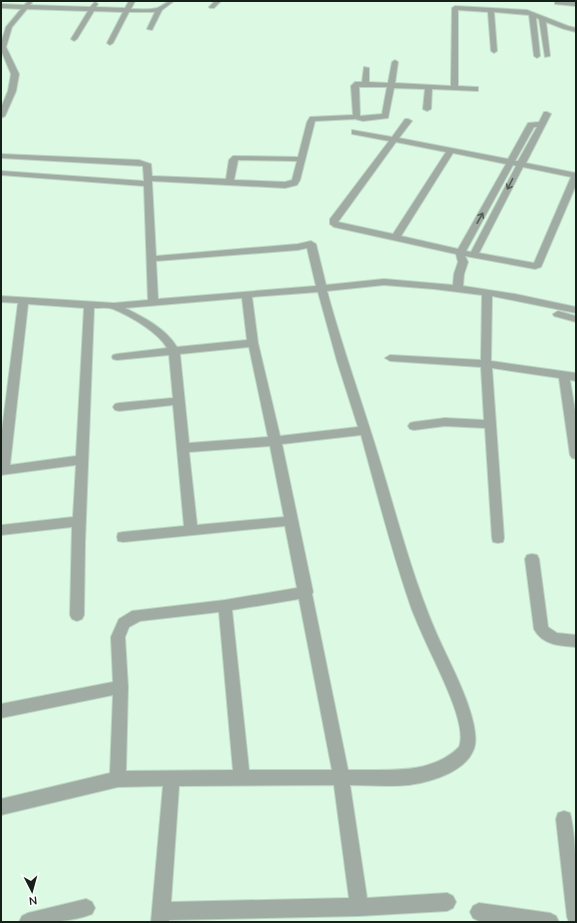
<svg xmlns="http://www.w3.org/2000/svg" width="577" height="923" viewBox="0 0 577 923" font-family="'Nunito Sans',sans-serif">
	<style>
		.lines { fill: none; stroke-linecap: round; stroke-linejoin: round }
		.minor-casing { stroke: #bcd6c3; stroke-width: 2 }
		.minor { fill: #a0aca3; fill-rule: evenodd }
		.oneway { stroke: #545f57 }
	</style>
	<rect width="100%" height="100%" fill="#dcf9e4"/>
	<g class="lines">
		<g class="minor-casing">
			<path id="minor" d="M29,1L32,3L30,5L90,7L95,2L98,4L96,7L125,8L129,1H135L131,9C139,9 149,10 157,8C165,5 165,1 174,1L162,10L152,30L147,29L155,12H129L113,43L110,45L107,43L123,12L94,11L77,39L74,41L71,39L88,11L27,9L12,27L6,47L19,74L16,91L5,116L1,118V108L8,91L11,74L1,50V43L6,27L21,9L1,8V4L24,5Z
				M215,1H221L214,8H210L209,7Z
				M557,1L576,2V6L555,4V2Z
				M455,6L527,10L568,26L576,28V32L564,29L546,22L550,56L545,57L539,19L536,18L540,56L537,58L534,56L529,15L494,12L497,51L494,53L491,51L488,12L458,10V86L475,87H478V91L432,89L431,109L427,111L423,109L425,89L394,88L388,118L363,121L355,119L315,121L300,180L297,185L285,188L152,181V183L156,256L298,244L311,241L316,244L326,285L384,279L453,285L454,274L458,262L456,254L334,227L330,224V219L389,141L352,134V130L392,137L405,119H408L412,121L399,138L508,159L528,123L539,122L544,112H547L551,114L526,163L576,173V185L541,267L535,269L465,256L468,262L464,274L463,286L515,294L576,307V313L492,296L491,361L576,373V381L570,380L576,417V459L572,458L570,455L559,378L492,368L504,538L503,542L498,543L493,542L492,538L485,428L445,426L414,430L410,429L408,426L410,423L414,422L445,418L484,420L481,367L390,361L385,358L390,355L481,360L482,295L434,289L384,285L327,291C342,347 362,402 379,458C399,523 415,590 445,652C455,673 484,730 473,751C464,772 431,782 409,785C390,787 370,785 350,785L367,898L447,893L453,896L456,902L453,908L447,911L359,916L169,920V922H151L163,786L118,787L1,815V799L110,773L113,695L1,718V704L113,682L111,637L119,619L132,611L225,600L297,588L285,526L123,542L118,541L117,537L118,533L123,532L184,526L173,405L119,411L115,410L113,407L115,404L119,403L173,398L169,355L117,360L113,359L112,357L113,355L117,354L167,348C158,332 130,316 113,309C108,307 100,308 94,308L85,543L84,615L82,619L77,621L72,619L70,615L72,527L1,535L2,525L73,517L76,465L1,475V438L18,303L1,302V296L114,303L148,300L144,186L1,175V171L144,181L143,166L1,158V154L139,160L151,164L152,176L226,179L229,160L233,156L298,157L307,122L310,117L353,115L351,86L355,82H362L364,67L369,68V82L388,83L392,62L395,60L398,62L395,83L451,86L452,8ZM359,87H387L382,114L360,116ZM534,127H537L518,161H515ZM396,142L446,152L393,234L338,222ZM453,153L506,164L458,249L401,236ZM238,160L297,161L292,180L285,182L234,180ZM513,165L516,166L471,252L466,251ZM523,167L571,177L534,263L479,253ZM307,248L316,286L158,299L156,261L298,250ZM318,292L337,361L358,427L280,436L258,343L252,297ZM242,298L247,340L177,347C165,328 145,318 125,308ZM28,304L84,308L76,456L10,465ZM249,347L268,437L189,443L180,354ZM361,435C377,493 392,553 412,610C421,633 432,655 442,677C449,693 466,730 459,747C430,776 385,769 348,770L312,594L313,592L282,444ZM270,446L284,517L197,525L189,452ZM299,599L332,770H249L232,610ZM219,612L233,770L126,771L128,687L125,637L129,627L140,621ZM334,785L349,898L171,902L179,786Z
				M558,311L576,316V322L554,316L553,314Z
				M532,554L537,555L539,559L548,627L557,633L576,635V647C561,646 542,645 534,629L525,559L527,555Z
				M564,811L570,813C577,840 576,892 576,922H569L567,917L556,819L558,813Z
				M86,899L92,902L95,908L92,914C69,923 44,922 19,922L22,916L28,913Z
				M479,903L550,913L556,916L559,922L479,921L473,918L470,912L473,906Z"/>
		</g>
		<use href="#minor" class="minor"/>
	</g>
	<defs><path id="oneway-shaft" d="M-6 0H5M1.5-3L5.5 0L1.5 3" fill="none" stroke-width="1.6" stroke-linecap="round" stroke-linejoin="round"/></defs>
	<g class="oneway">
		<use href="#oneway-shaft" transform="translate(510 184) rotate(117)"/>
		<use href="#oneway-shaft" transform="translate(480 218) rotate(-61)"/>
	</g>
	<rect width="577" height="923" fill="none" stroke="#152018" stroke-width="4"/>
	<g transform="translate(32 891) rotate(174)" stroke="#fdfdfd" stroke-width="3" paint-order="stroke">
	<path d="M0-3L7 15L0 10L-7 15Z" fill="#152018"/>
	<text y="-6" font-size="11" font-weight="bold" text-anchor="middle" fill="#152018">N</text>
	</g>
</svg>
